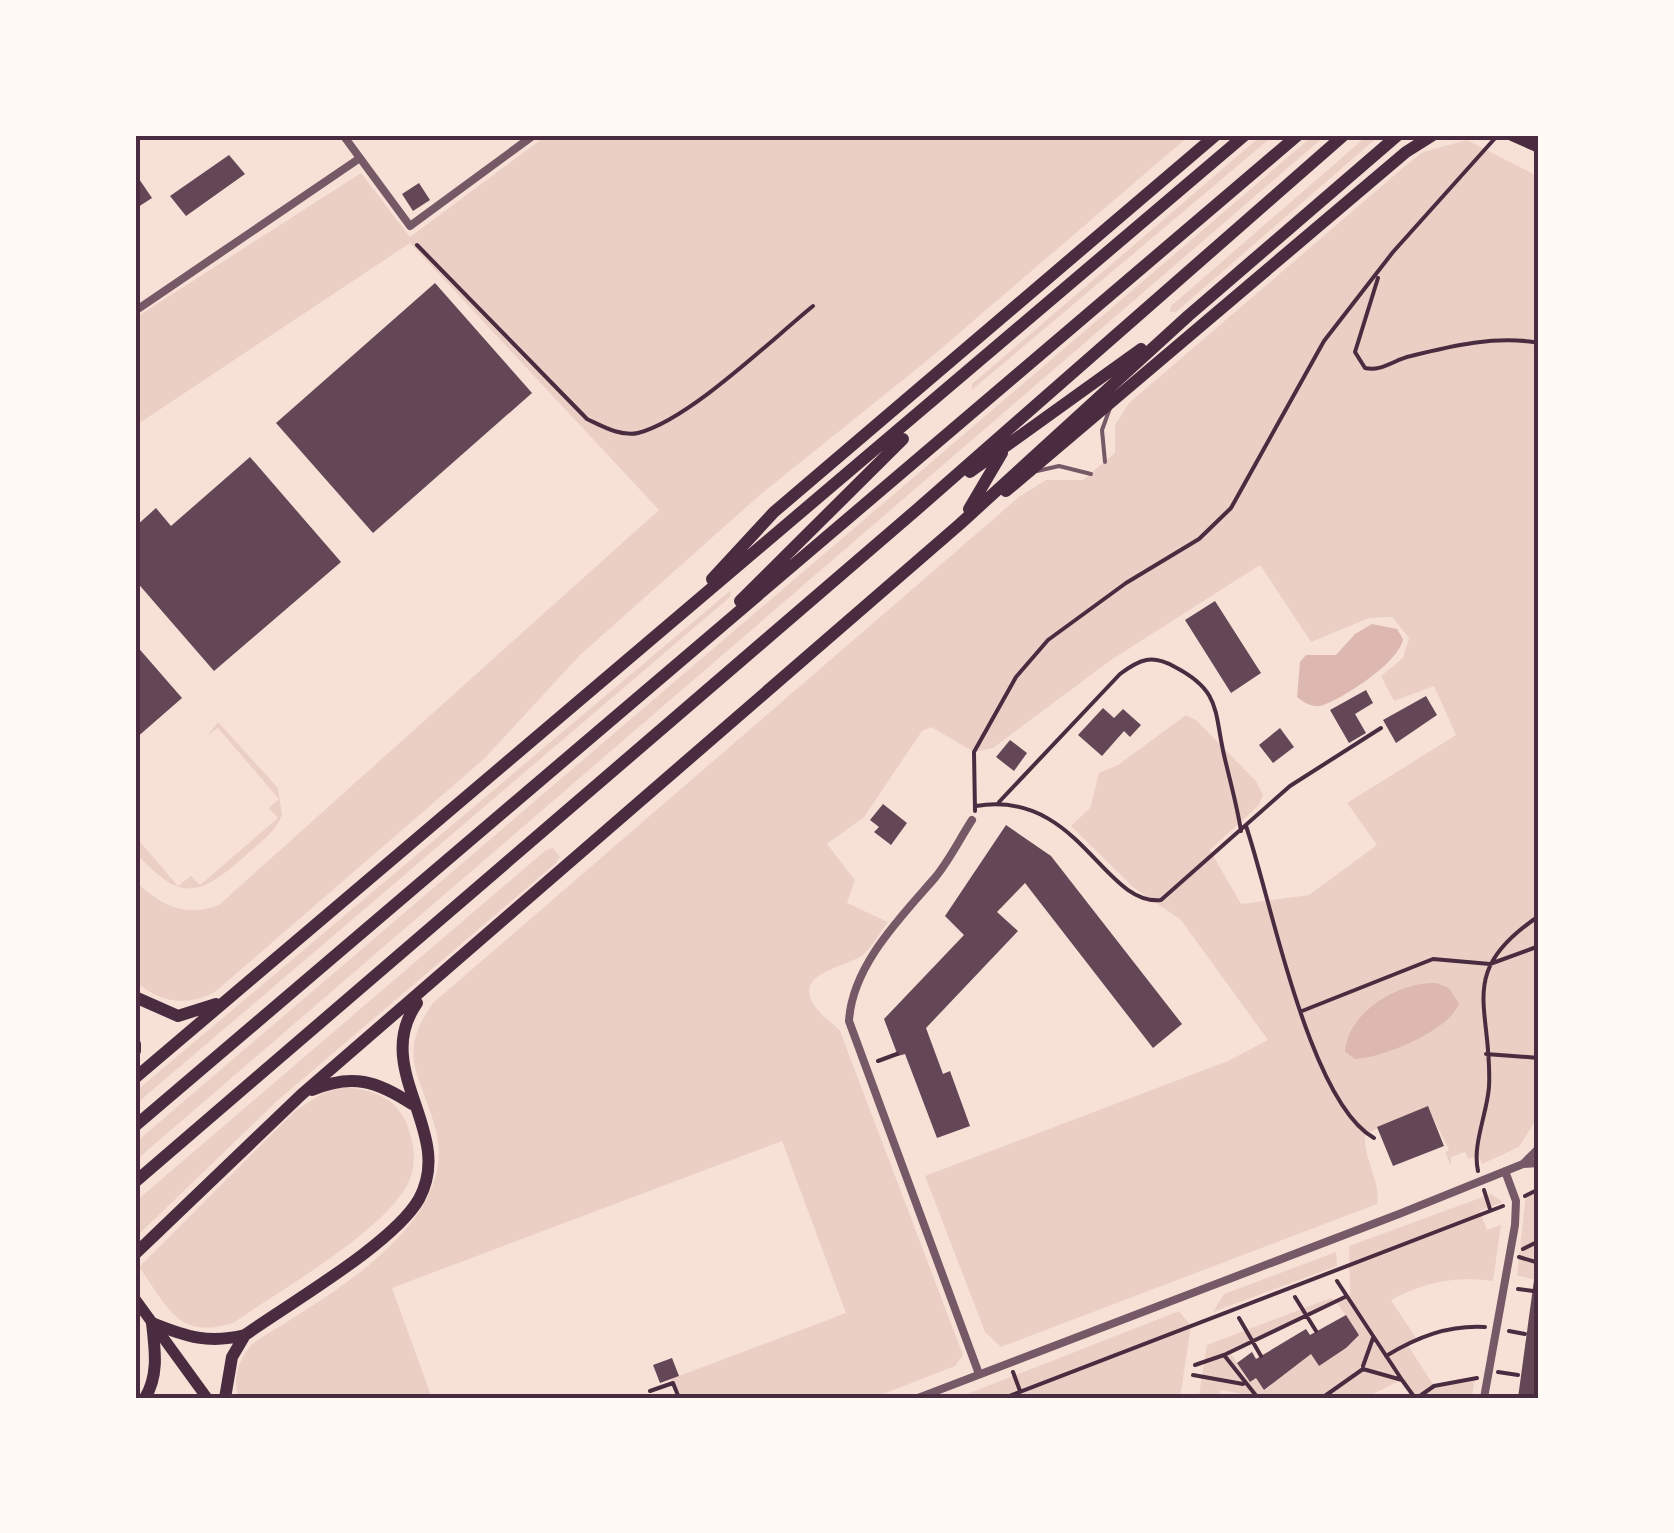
<svg xmlns="http://www.w3.org/2000/svg" width="1674" height="1533" viewBox="0 0 1674 1533" font-family="Barlow,sans-serif">
	<style>
		.green { fill: #ebcfc5; fill-rule: evenodd }
		.water { fill: #dcb8b0 }
		.building { fill: #644757 }
		.lines { fill: none; stroke-linecap: round; stroke-linejoin: round }
		.path { stroke: #4a2c40; stroke-width: 4 }
		.service { stroke: #755966; stroke-width: 4 }
		.minor { stroke: #755966; stroke-width: 8 }
		.secondary { stroke: #4a2c40; stroke-width: 11 }
		.trunk { stroke: #4a2c40; stroke-width: 12 }
		.neatline { fill: none; stroke: #4a2c40; stroke-width: 4 }
	</style>
	<rect width="100%" height="100%" fill="#f7e1d7"/>
	<path class="green" d="M547,135H1190L929,359L761,494L579,656L484,759L215,992C186,1007 160,1003 135,981V881C161,905 184,918 219,905L659,510L410,243L135,426V318L361,173L410,237Z
		M1262,135H1274L972,390V384Z
		M1314,135H1326L135,1161V1143Z
		M1368,135H1380L1176,312H1170L1171,306Z
		M1467,140L1539,177V1115L1519,1147L1482,1164L1478,1156L1468,1159L1465,1152L1451,1157V1166L1445,1152L1449,1150L1428,1107L1365,1134C1363,1160 1382,1183 1377,1204L1001,1347L985,1332L925,1176L1228,1061L1268,1040L1181,920L1134,888L1071,826L1090,808L1099,773L1118,765L1186,715L1196,720L1256,781L1263,795L1259,805L1210,850L1241,904L1309,895L1377,845L1347,803L1456,735L1434,686L1394,701L1381,676L1403,658L1409,638L1392,617L1369,618L1311,642L1260,565L1111,660L993,748L974,752L931,727L922,731L864,817L827,844L855,880L847,903L888,922C880,932 873,946 864,954C848,968 788,972 817,1009C823,1017 833,1023 840,1031L963,1355L955,1366L873,1398H679L671,1379L846,1313L782,1141L392,1288L432,1398H238C233,1376 238,1361 252,1344C317,1301 460,1228 436,1131C423,1077 394,1057 433,1003L1019,497L1046,480H1083L1115,453V425L1129,403L1404,167L1423,152ZM1383,1001L1418,1037L1389,1052L1346,1041L1361,1019Z
		M731,590L730,597L135,1105V1092Z
		M218,722L278,788L282,815C275,833 258,844 245,856C196,900 179,900 135,852V836L178,886L191,876L200,885L278,818L269,808L279,799L218,728L207,736Z
		M553,848L560,857L556,863L277,1101L135,1238V1202L546,850Z
		M344,1087C375,1090 399,1098 409,1130C414,1145 416,1161 411,1176C395,1226 277,1292 233,1323C177,1340 169,1308 139,1267L295,1111L323,1093Z
		M1539,1189V1281L1517,1275L1526,1195Z
		M1491,1194L1503,1202L1480,1211L1487,1230L1501,1225L1493,1281C1454,1276 1426,1282 1391,1300L1416,1338L1407,1344L1434,1386L1475,1377L1472,1398H1415L1401,1380L1365,1398H1243V1394L1221,1390L1219,1398L1199,1395L1207,1345L1331,1298L1337,1303L1350,1295L1349,1246ZM1337,1303L1359,1334L1319,1366L1311,1354L1265,1390L1256,1378L1250,1382L1231,1354Z
		M1336,1252L1337,1266L1213,1312L1224,1294Z
		M1179,1311L1191,1326L1180,1398H957Z"/>
	<path class="water" d="M1372,624L1397,629L1403,639C1399,662 1348,695 1326,704C1314,709 1306,704 1297,697L1300,662L1306,655H1336L1355,634Z
		M1436,983L1449,988L1459,1004C1448,1031 1383,1058 1355,1059L1345,1052C1347,1012 1400,981 1436,983Z"/>
	<path class="building" d="M229,155L245,174L186,216L170,196Z
		M135,173L152,198L135,209Z
		M419,183L430,200L413,211L402,194Z
		M435,283L532,393L373,533L276,423Z
		M250,457L341,562L214,671L135,580V527L156,508L171,526Z
		M1215,601L1261,673L1231,693L1185,620Z
		M135,644L182,698L135,739Z
		M1366,690L1373,703L1355,714L1366,733L1349,743L1330,710Z
		M1426,696L1437,715L1396,743L1383,720Z
		M1103,708L1114,718L1123,709L1141,725L1130,737L1124,731L1102,756L1078,735Z
		M1280,728L1294,747L1273,763L1259,745Z
		M1010,740L1027,753L1014,771L996,757Z
		M883,804L907,823L891,845L874,832L879,827L870,820Z
		M1006,825L1051,856L1182,1024L1153,1048L1025,883L997,912L1018,931L926,1028L943,1074L950,1071L970,1126L937,1138L905,1054L898,1056L884,1019L964,935L945,916Z
		M1428,1106L1444,1146L1393,1166L1377,1127Z
		M1534,1280L1539,1281V1398H1518Z
		M1346,1315L1359,1335L1346,1348L1319,1366L1311,1354L1264,1390L1256,1378L1250,1382L1237,1363L1252,1352L1256,1359L1306,1329L1310,1335Z
		M672,1358L679,1376L660,1383L653,1365Z"/>
	<g class="lines">
		<path class="path" d="M417,245L587,419C602,426 621,437 638,433C689,420 770,341 813,306
			M1378,278L1355,352L1365,368C1382,372 1395,359 1411,356C1451,346 1497,335 1539,343
			M999,802L1120,674C1140,659 1152,654 1175,667C1221,691 1214,711 1224,755C1230,781 1237,805 1241,831
			M976,806C1079,789 1103,906 1161,900L1290,786L1381,728
			M975,811L974,752L1016,677L1048,640L1126,583L1199,539L1231,508L1324,341L1393,252L1497,136
			M1246,826C1271,899 1309,1102 1374,1138
			M1302,1011L1433,959L1490,964L1539,946
			M1486,1054L1539,1058
			M878,1061L897,1054
			M1478,1171C1472,1145 1487,1114 1489,1087C1493,1007 1454,973 1539,916
			M1484,1190L1490,1209
			M1525,1196L1539,1189
			M1523,1249L1539,1241
			M1519,1257L1539,1263
			M1337,1281L1402,1380
			M1518,1289L1533,1291
			M1295,1297L1316,1331
			M1239,1318L1261,1356
			M1509,1331L1525,1334
			M1224,1355L1345,1297
			M1386,1356C1417,1337 1448,1325 1485,1327
			M1195,1365L1224,1355L1258,1398
			M1363,1366L1373,1338
			M1013,1372L1020,1391
			M1498,1372L1518,1375
			M1193,1375L1243,1384
			M650,1391L673,1383L679,1398
			M1004,1398L1503,1206
			M1322,1398L1363,1369L1402,1380L1415,1398
			M1417,1398L1434,1386L1477,1378"/>
		<path class="service" d="M1105,462L1102,430L1110,408
			M1037,471L1059,466L1091,474"/>
		<path class="minor" d="M343,135L410,226L534,135
			M135,311L360,158
			M972,820C959,840 948,863 933,880C898,920 852,967 849,1021L979,1374
			M1523,1164L1539,1163
			M918,1398L1399,1214L1523,1164L1539,1148
			M1484,1398L1515,1225L1516,1201L1505,1171"/>
		<path class="secondary" d="M135,1299L207,1398"/>
		<path class="trunk" d="M1512,135L1539,147
			M970,472L1141,349
			M1006,491L1406,152L1433,135
			M969,509L1002,453
			M712,579L774,512L1216,135
			M740,601L903,439
			M135,997L178,1016L216,1004
			M135,1044V1051
			M135,1078L1245,135
			M312,1090C352,1073 377,1081 412,1104
			M135,1126L1298,135
			M135,1182L914,512L1344,135
			M135,1254L301,1095L960,524L1188,316L1398,135
			M145,1398C159,1375 155,1350 152,1323C187,1337 209,1344 245,1335C290,1303 394,1243 419,1199C456,1132 370,1070 417,1003
			M225,1398L232,1357L245,1335"/>
	</g>
	<rect width="1674" height="1533" fill="none" stroke="#fffaf5" stroke-width="275"/>
	<rect x="138" y="138" width="1398" height="1258" class="neatline"/>
</svg>
